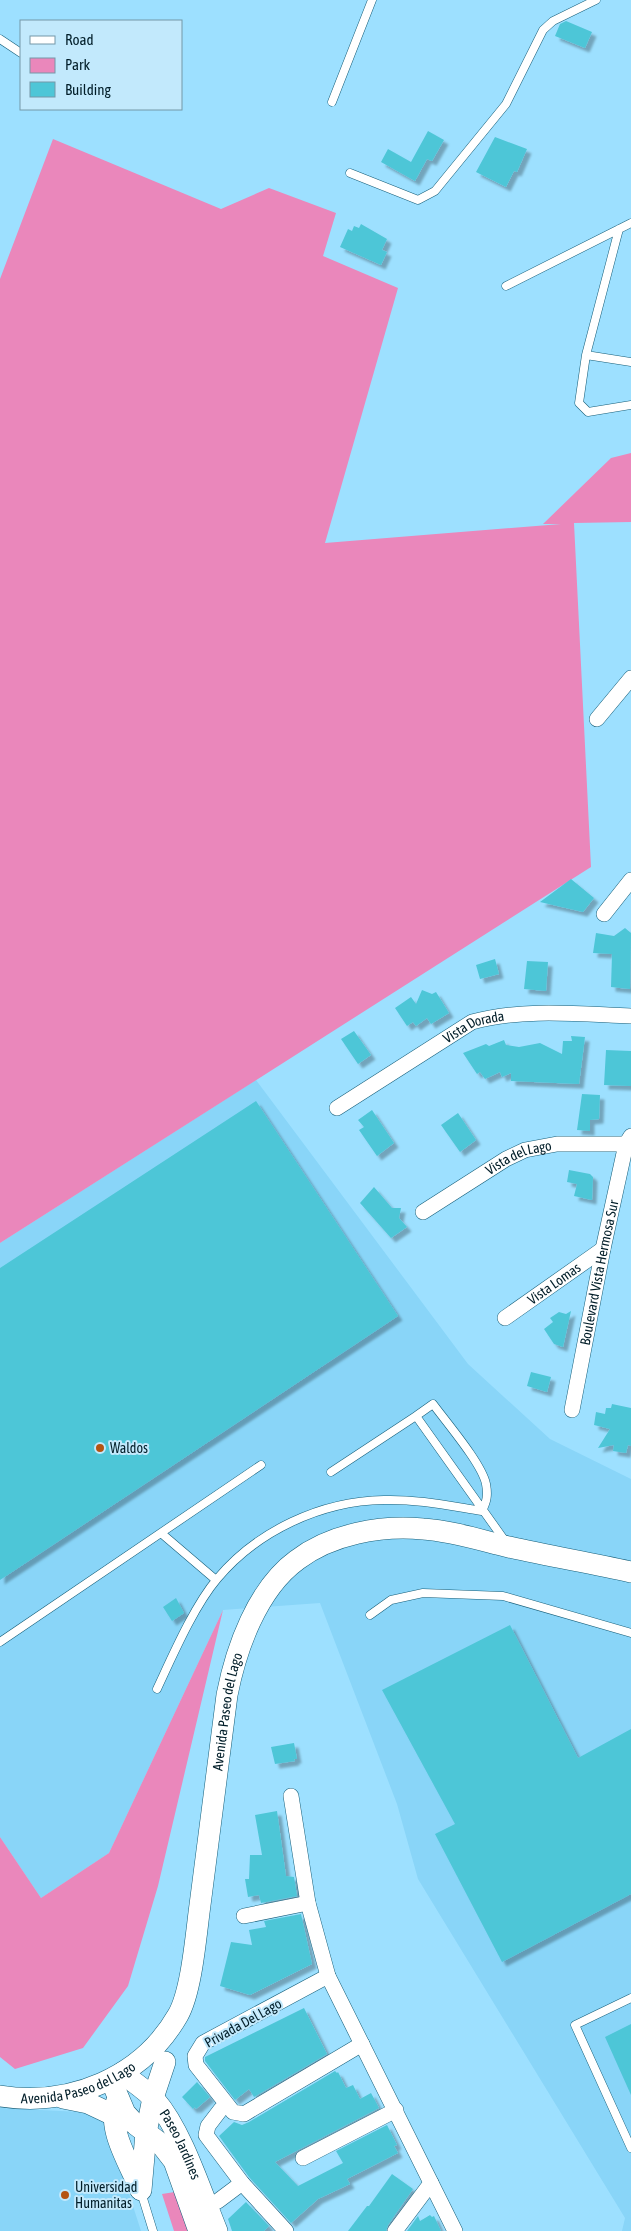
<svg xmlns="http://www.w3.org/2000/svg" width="631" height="2231" viewBox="0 0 631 2231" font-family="'Asap Condensed',sans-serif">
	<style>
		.built { fill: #89d5f8 }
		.green { fill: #ea87bb }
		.building { fill: #4ec6d7; filter: url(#shadow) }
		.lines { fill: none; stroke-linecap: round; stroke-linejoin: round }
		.lane-casing { stroke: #165e79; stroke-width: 9 }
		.street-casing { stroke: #165e79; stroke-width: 16 }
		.secondary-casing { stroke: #165e79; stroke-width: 22 }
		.lane { stroke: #fff; stroke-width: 8 }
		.street { stroke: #fff; stroke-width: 15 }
		.secondary { stroke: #fff; stroke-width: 21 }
		.poi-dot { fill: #b55412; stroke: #c2e9fc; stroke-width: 2 }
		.labels { text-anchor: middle; stroke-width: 4; stroke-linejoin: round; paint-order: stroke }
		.street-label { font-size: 14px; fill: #021e29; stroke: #c2e9fc }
		.poi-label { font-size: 14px; fill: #021e29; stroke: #c2e9fc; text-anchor: start }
	</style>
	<defs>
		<filter id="shadow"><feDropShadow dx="4.5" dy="4.5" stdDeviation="1" flood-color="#0004"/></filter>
	</defs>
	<rect width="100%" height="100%" fill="#9de0ff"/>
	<path class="built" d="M256,1080L468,1364L550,1439L631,1479V2231H622L625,2218L418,1879L397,1804L320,1603L223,1610L109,1853L41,1898L0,1837V1243Z
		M0,2108L81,2112L105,2119L141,2231H0Z"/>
	<path class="green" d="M53,139L221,209L269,188L336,213L323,256L398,288L325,543L561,524H543L611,458L631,453V522L574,523L591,867L0,1243V279Z
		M223,1610L158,1886L128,1986L83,2048L15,2069L0,2057V1837L41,1898L109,1853Z
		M181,2191L195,2231H174L162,2194Z"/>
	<path class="building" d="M566,21L592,32L585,48L555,36L560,24Z
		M428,131L444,140L432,161L427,159L415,181L381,162L388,149L411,162Z
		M495,137L527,149L517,172L514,171L506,187L476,172Z
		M361,224L387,239L382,250L387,252L381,265L340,247L348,229L352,231L354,226L359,228Z
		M571,879L594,898L583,912L540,902Z
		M625,928L631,933L630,989L611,987L612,954L593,953L596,933L614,936Z
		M495,959L499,974L480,979L476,965Z
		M527,961L548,962L546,991L524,989Z
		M422,990L432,994L436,992L449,1013L431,1024L427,1018L416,1026L413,1022L407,1026L395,1008L411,997L416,1004Z
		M354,1031L371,1055L358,1064L341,1039Z
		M571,1036L585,1037L579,1084L511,1081V1073L502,1077L500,1072L485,1079L480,1072L477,1074L463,1053L486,1044L489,1046L504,1040L506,1045L519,1047L540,1043L562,1054L563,1041H572Z
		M606,1050L631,1051V1086L604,1085Z
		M582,1094L600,1095L599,1119L590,1120V1131L577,1130Z
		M256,1101L398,1316L0,1580V1268Z
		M372,1110L394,1143L377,1156L359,1130L364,1127L358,1120Z
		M458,1113L476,1140L460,1152L441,1125Z
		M569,1170L590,1174L593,1177L592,1200L574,1196L577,1184L567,1182Z
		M374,1187L392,1208H401L399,1218L407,1227L391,1238L360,1203Z
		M571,1311L563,1347L554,1344L544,1329L553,1322L550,1318L559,1312L566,1314Z
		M531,1372L551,1377L547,1392L527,1386Z
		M612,1404L631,1408V1446L628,1445L626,1453L613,1451L614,1445L598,1448L610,1429L594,1425L596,1412L605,1414L606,1408H611Z
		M176,1598L184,1613L172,1621L163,1607Z
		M510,1625L578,1758L631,1729V1894L502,1962L435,1834L455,1824L382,1690Z
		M294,1743L297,1759H294L295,1761L275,1764L271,1747Z
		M277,1811L286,1876L294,1877L297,1896L261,1903L259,1895L248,1897L245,1879H249L250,1855H262L255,1815Z
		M301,1914L312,1964L250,1995L220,1986L231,1942L252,1945L249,1930L266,1927L264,1921Z
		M304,2008L327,2054L254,2097L249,2089L235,2100L205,2061V2057Z
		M631,2024V2095L605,2037Z
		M335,2071L337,2073L338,2072L346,2088L353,2085L360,2099L371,2093L379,2108L275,2162L298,2186L343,2163L336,2151L387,2125L397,2145L394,2146L398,2153L347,2179L350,2184L318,2199L291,2223L249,2177L219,2136L234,2122L242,2125L249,2122Z
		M197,2082L210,2097L196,2109L195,2107L193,2109L182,2097Z
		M392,2174L413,2189L388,2225L386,2231H348L367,2206H369Z
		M246,2202L269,2226L264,2231H232L228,2219Z
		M430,2215L432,2217L434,2216L441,2231H407L418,2216L420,2221Z"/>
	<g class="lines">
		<g class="lane-casing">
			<path id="lane" d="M0,39L21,53
				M332,102L372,0
				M350,173L418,200L435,191L506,104L543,30L553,21L596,0
				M619,229L586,355L579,403L588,412L631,405
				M506,286L631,223
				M586,355L631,362
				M331,1472L416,1416L505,1541
				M161,1533L216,1580
				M370,1615L391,1600L423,1593L503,1596L631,1633
				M0,1642L261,1465
				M157,1689C172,1657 194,1606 217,1579C257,1531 321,1501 384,1500C417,1499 450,1506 482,1511C487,1501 488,1495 486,1484C482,1464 447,1423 433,1404L416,1416
				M631,1998L575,2025L631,2148
				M141,2192L153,2231"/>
		</g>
		<g class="street-casing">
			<g id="street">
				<path d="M597,719L631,678"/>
				<path d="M604,914L631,880"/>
				<path id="s1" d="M337,1108L472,1022C524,1008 578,1014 631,1016"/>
				<path id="s2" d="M423,1212L506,1159L525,1150L557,1144H626"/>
				<path id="s3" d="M505,1318L603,1249"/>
				<path id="s4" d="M572,1410L603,1249L626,1144L631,1136"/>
				<path d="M291,1796L308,1903L328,1976L455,2231"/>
				<path d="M244,1916L308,1903"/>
				<path d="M328,1976L203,2043L195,2056L196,2065L233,2112L244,2114L362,2044"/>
				<path d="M221,2109L208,2126L206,2135L242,2183L286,2231"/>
				<path d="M303,2158L396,2110"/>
				<path d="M198,2209L218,2201L242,2183"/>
				<path d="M395,2231L431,2183"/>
			</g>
		</g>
		<g class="secondary-casing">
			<g id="secondary">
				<path id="s5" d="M122,2073C133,2082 146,2090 155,2100C182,2131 201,2192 217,2231"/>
				<path d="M111,2080L125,2113L136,2125L160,2143L174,2161L199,2231"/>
				<path id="s6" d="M0,2096C70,2107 142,2078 178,2015C192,1990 196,1934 200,1905C209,1835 218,1765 227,1695C236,1649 257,1589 297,1560C331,1534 381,1525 423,1529C452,1531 480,1540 509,1547C549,1556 590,1563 631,1572"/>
				<path d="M63,2098L88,2103L126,2121"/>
				<path d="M118,2098C105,2127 129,2162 140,2189"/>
				<path d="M141,2190L146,2133L153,2098L165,2062"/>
			</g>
		</g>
		<use href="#lane" class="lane"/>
		<use href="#street" class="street"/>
		<use href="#secondary" class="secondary"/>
	</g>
	<g class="poi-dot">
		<circle cx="100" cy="1448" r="5"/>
		<circle cx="65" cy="2195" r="5"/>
	</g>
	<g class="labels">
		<g class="street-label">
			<text dy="5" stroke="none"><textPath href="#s1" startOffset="160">Vista Dorada</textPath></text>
			<text dy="5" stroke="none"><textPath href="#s2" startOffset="111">Vista del Lago</textPath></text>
			<text dy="5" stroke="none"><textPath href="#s4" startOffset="140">Boulevard Vista Hermosa Sur</textPath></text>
			<text dy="5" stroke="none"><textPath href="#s3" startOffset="60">Vista Lomas</textPath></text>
			<text dy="5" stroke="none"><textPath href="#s6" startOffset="516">Avenida Paseo del Lago</textPath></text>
			<text transform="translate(243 2023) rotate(-29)" y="5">Privada Del Lago</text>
			<text dy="5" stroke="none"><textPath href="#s6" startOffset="81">Avenida Paseo del Lago</textPath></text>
			<text dy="5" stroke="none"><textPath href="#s5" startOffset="94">Paseo Jardines</textPath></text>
		</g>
		<g class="poi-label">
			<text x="110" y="1453">Waldos</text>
			<text x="75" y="2192">Universidad<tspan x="75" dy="16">Humanitas</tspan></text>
		</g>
	</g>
	<rect x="20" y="20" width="162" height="90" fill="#c2e9fc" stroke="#7598a8"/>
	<rect x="30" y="36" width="25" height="8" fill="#ffffff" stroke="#7598a8"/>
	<text x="65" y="45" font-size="15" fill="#021e29">Road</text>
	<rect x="30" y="58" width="25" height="15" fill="#ea87bb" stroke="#7598a8"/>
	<text x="65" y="70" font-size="15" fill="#021e29">Park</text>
	<rect x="30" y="82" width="25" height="15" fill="#4ec6d7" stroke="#7598a8"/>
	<text x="65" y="95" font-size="15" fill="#021e29">Building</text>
</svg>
